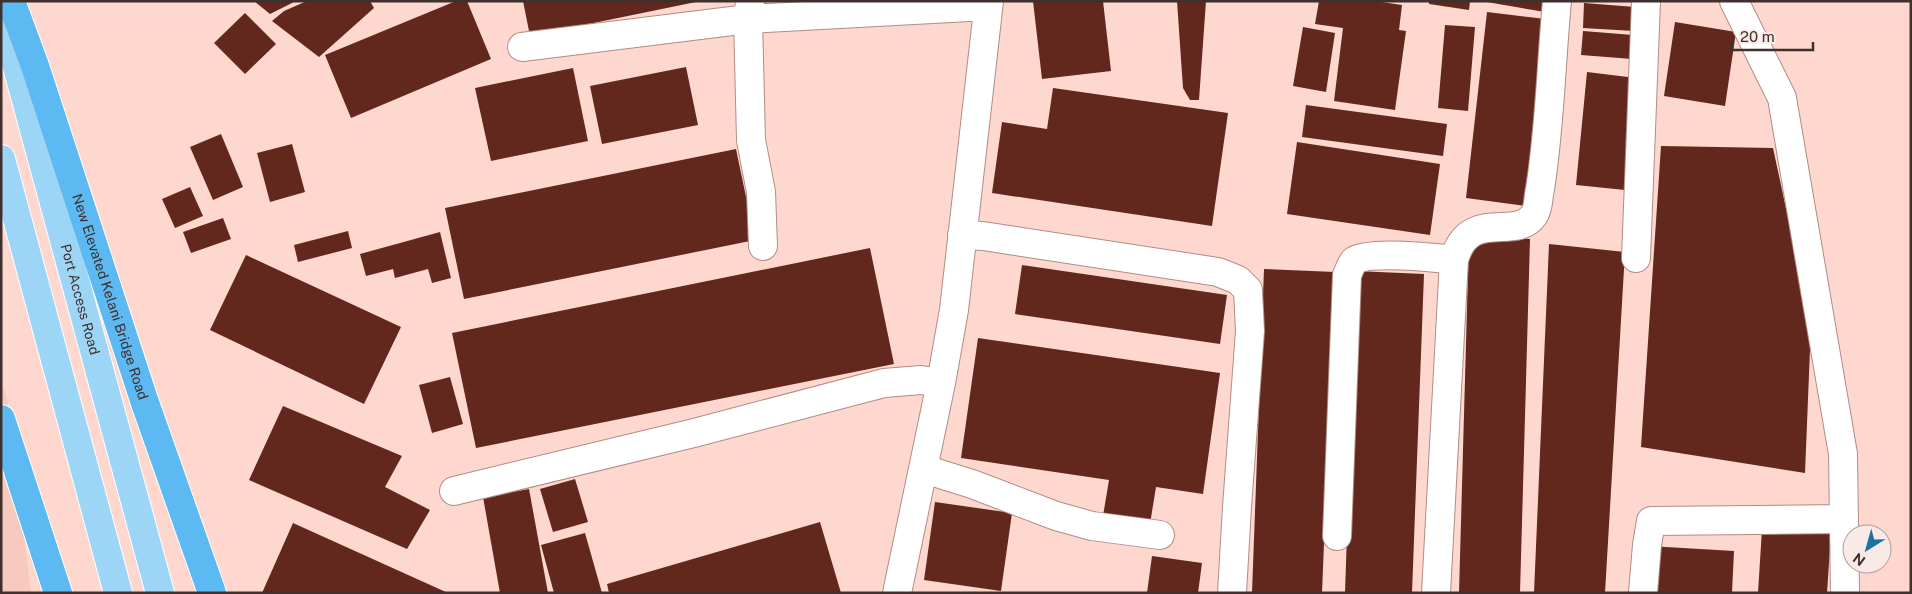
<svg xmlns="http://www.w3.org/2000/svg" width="1912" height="594" viewBox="0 0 1912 594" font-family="'Public Sans',sans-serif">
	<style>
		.built { fill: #f7c9bf }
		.building { fill: #62271d }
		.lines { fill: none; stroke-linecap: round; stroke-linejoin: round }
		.minor-casing { stroke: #b08d85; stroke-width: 30 }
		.major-casing { stroke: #fff; stroke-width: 30 }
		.highway-casing { stroke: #fff; stroke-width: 30 }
		.minor { stroke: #fff; stroke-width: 28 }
		.major { stroke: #9dd5f7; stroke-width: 28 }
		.highway { stroke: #5cb9f1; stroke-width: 28 }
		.labels { text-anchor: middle; stroke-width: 5; stroke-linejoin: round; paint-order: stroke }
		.street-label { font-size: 14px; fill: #3f302d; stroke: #faeae7 }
	</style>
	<rect width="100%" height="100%" fill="#fed7cf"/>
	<path class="built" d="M1,380L7,399L31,593H1Z"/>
	<path class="building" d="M254,1H296L270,14Z
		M307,1H370L374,8L319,57L272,21L284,11Z
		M456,1H467L491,59L351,118L325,55Z
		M523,1H696V2L530,36Z
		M1033,1H1103L1111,71L1042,79Z
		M1177,1H1206L1199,100H1190L1183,88Z
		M1319,1H1375L1402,5L1399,30L1406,31L1395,110L1334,101L1343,28L1315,24Z
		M1429,1H1470L1469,10L1429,4Z
		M1481,1H1547L1545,12Z
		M1584,3L1635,7L1634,31L1583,28Z
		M1487,12L1554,20L1533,207L1466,198Z
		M245,13L276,44L245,74L214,43Z
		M1675,22L1736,32L1725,106L1664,96Z
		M1445,25L1475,27L1468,111L1438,108Z
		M1303,27L1335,33L1326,92L1293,86Z
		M1583,31L1633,35L1632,59L1581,55Z
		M686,67L698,125L602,144L590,86Z
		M573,68L588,141L491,161L475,88Z
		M1587,72L1636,78L1625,190L1576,185Z
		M1053,88L1228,113L1212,226L992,193L1002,122L1047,129Z
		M1306,105L1447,124L1443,156L1302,137Z
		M221,134L243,187L213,200L190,147Z
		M1297,142L1440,164L1430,235L1287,214Z
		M292,144L305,192L270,202L257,153Z
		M1661,146L1773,148L1811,325L1805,473L1641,447Z
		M736,149L755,240L464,299L445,208Z
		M190,187L203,216L175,228L162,199Z
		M223,218L231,239L191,253L183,232Z
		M348,231L352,248L298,262L294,245Z
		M440,232L451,278L432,283L428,269L395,278L393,269L366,276L360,254Z
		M1469,237L1530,239L1520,593H1459Z
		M1549,244L1625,252L1605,593H1534Z
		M870,248L894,364L476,448L452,333Z
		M246,255L401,327L364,404L210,330Z
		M1022,265L1227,295L1220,344L1015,314Z
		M1264,269L1335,272L1322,593H1252Z
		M1356,271L1424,274L1412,593H1345Z
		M978,338L1220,373L1203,494L1156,487L1150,524L1103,516L1109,480L961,458Z
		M450,377L463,424L432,433L419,385Z
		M283,406L402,456L385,487L430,510L407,549L249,480Z
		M575,479L588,522L553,532L540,489Z
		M529,489L548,593H500L483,497Z
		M935,502L1012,513L1001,591L924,580Z
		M820,522L841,593H609L607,584Z
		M293,523L448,593H262Z
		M1762,529L1831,533L1827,593H1758Z
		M585,533L602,593H554L541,545Z
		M1649,546L1734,551L1732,593H1647Z
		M1152,556L1202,563L1198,593H1147Z"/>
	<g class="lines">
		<g class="minor-casing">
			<path id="minor" d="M750,1L748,19L751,140L761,192L763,246
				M1734,1L1782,98L1843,454L1845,593
				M522,47L748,19L988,6
				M962,235L983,236L1218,272L1238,280L1248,290L1250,331L1237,507L1232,593
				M1636,258L1646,1
				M924,469L972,484L1056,516L1092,526L1160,535
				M454,491L694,433L884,383L921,380L941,383
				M1337,536L1347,275C1349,271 1351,264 1354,261C1365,250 1437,258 1454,260
				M897,593L941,383L954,310L989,1
				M1436,593L1454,260C1469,206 1516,242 1534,215C1539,208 1538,196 1540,189C1550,127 1551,64 1557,1
				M1643,593L1647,545L1651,521L1844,519"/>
		</g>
		<g class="major-casing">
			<g id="major">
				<path id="s1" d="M1,8L160,593"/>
				<path d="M1,159L118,593"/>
			</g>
		</g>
		<g class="highway-casing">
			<g id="highway">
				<path id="s2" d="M11,1L35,66L144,400L212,593"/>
				<path d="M1,419L58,593"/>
			</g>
		</g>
		<use href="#minor" class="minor"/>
		<use href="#major" class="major"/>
		<use href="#highway" class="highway"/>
	</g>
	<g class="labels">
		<g class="street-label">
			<text dy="5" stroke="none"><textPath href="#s2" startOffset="312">New Elevated Kelani Bridge Road</textPath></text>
			<text dy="5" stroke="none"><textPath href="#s1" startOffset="302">Port Access Road</textPath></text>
		</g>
	</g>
	<rect width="1912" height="594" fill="none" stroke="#3f302d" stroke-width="5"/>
	<g transform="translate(1867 549) rotate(217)"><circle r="24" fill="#faeae7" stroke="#afa09d"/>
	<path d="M0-4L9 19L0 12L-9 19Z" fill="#1b74a3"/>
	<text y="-8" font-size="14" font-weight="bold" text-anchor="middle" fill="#3f302d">N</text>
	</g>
	<path d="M1732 42v8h81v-8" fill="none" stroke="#3f302d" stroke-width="2.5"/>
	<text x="1740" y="42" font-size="15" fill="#3f302d" stroke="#faeae7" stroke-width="4" paint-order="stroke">20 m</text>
</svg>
